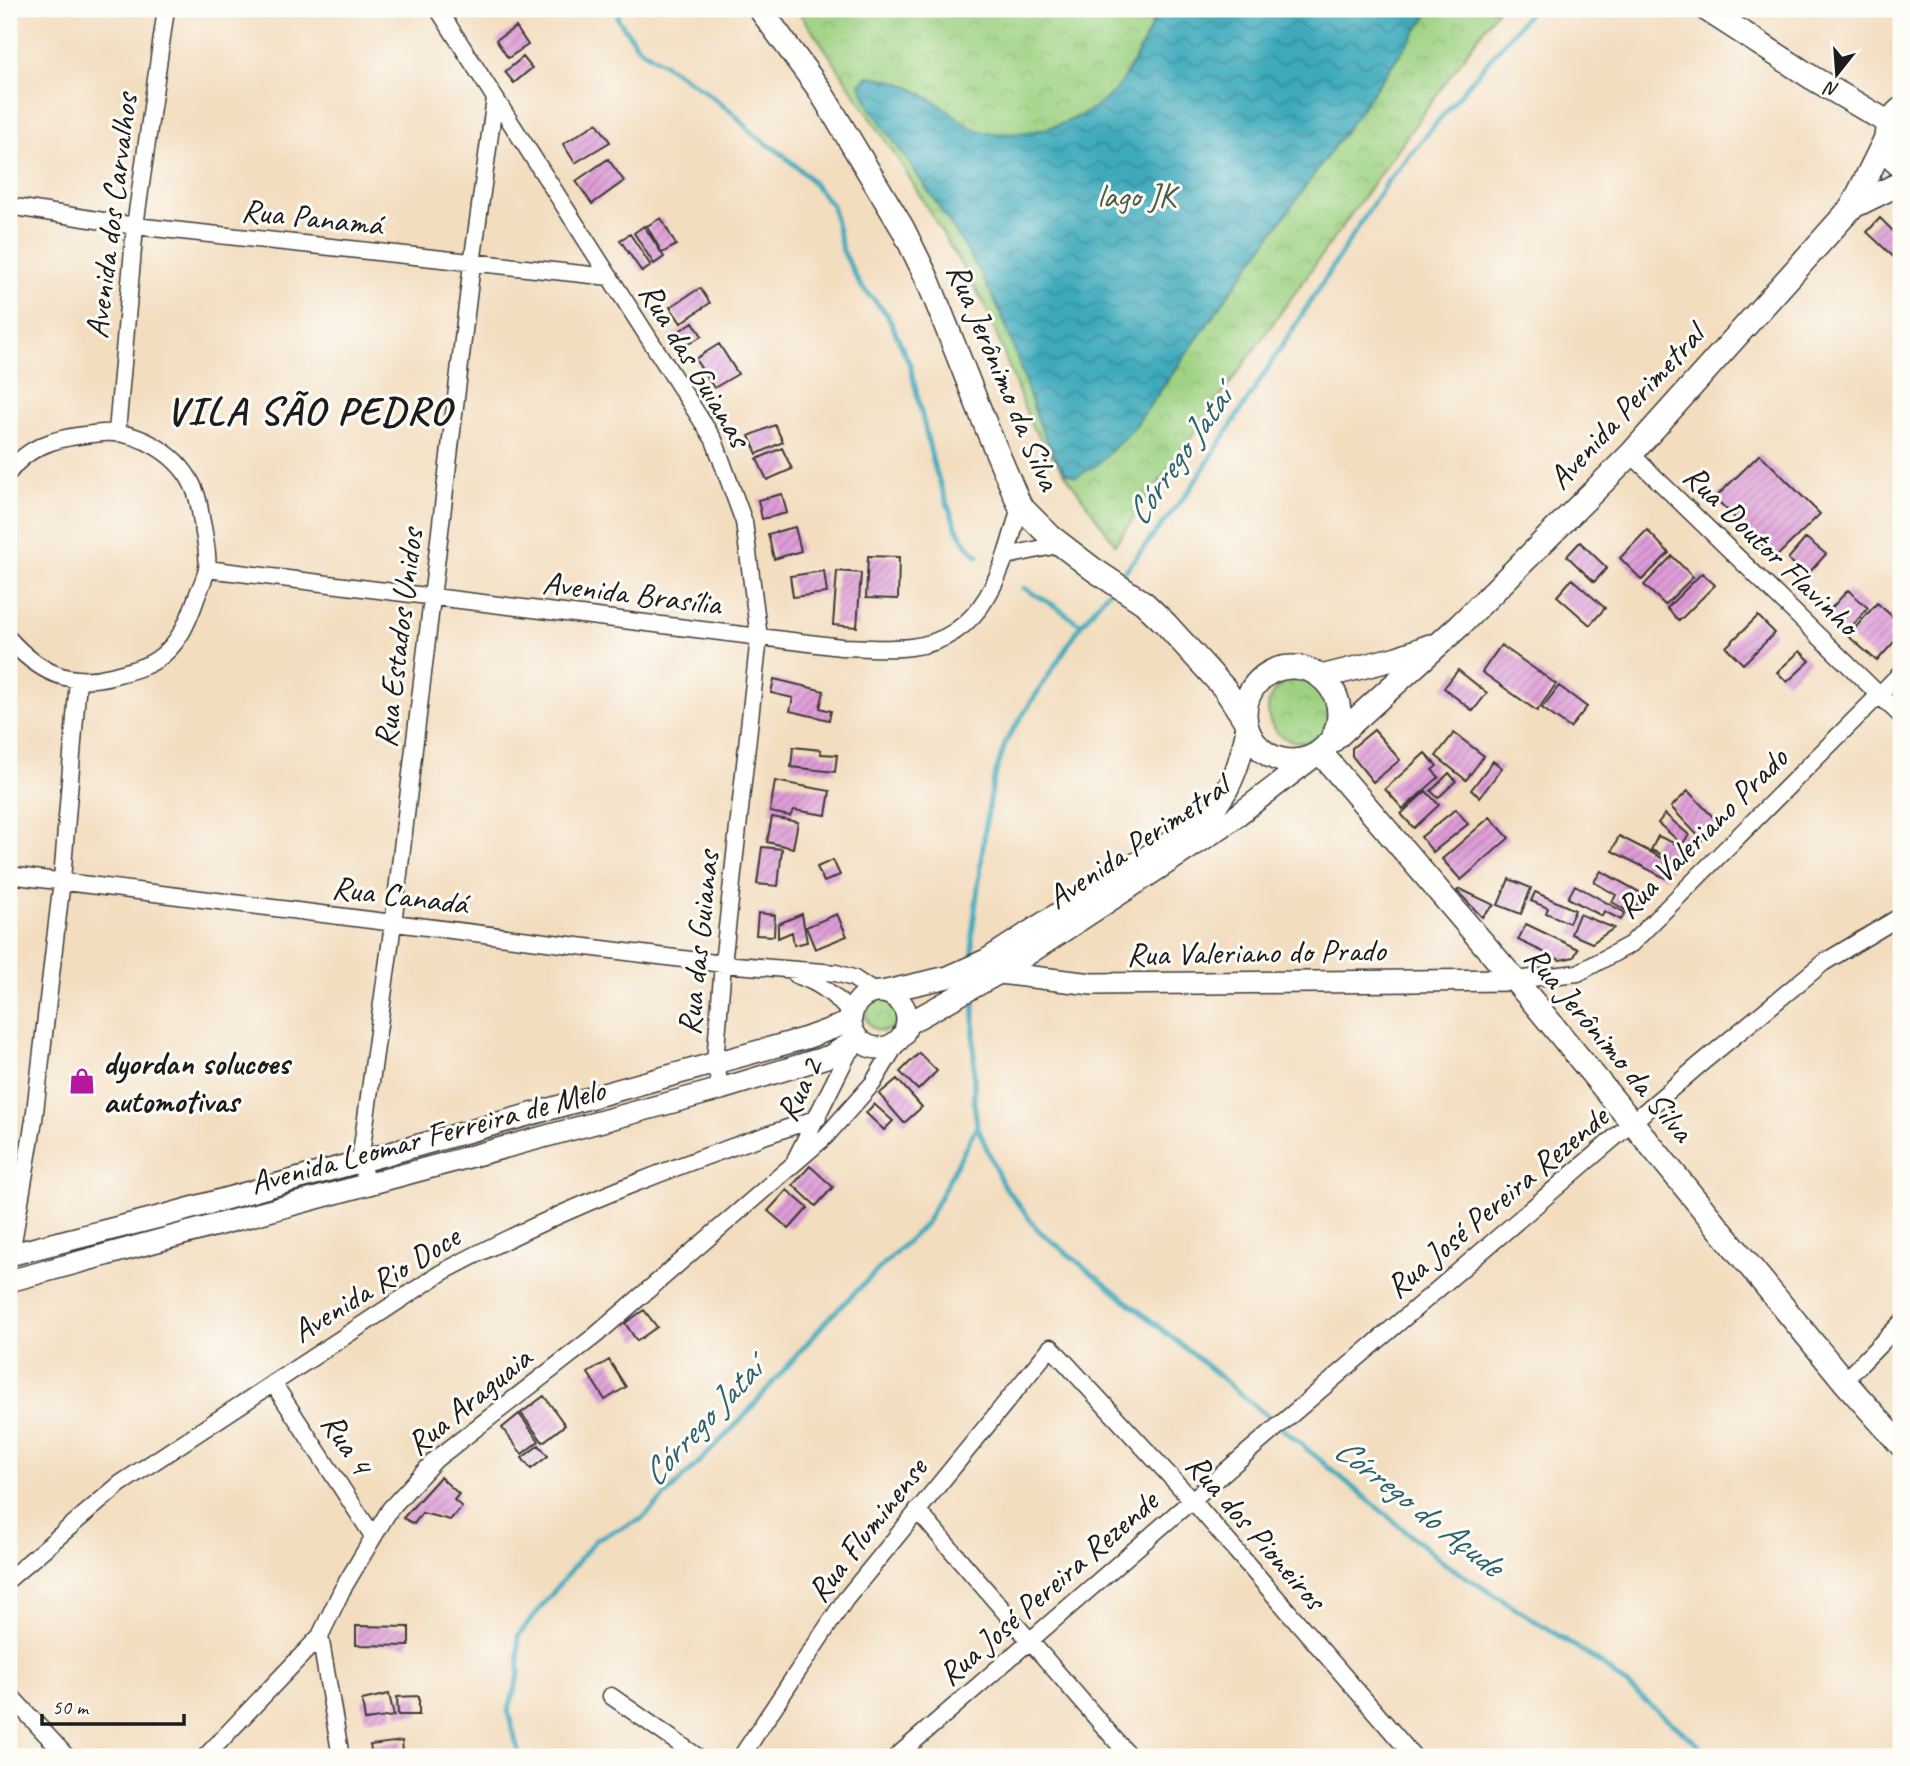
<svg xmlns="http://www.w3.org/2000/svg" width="1910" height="1766" viewBox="0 0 1910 1766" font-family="Caveat,sans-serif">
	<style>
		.park { fill: url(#park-crowns); stroke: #5d774f; stroke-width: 2 }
		.water { fill: url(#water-waves); stroke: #2c636c; stroke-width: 2 }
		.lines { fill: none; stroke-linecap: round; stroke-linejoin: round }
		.stream { stroke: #3daabc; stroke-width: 5 }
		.building { fill: url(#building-hatch) }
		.minor-casing { stroke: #3c3934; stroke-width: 19 }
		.tertiary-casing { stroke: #3c3934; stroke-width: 24 }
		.secondary-casing { stroke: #3c3934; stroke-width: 26 }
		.minor { stroke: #fff; stroke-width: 16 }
		.tertiary { stroke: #fff; stroke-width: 21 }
		.secondary { stroke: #fff; stroke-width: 23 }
		.labels { text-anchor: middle; stroke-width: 6; stroke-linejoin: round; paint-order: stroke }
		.park-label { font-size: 33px; fill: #4a5c40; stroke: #fdfcf7 }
		.street-label { font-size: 33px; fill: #1c1c1c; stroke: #fdfcf7 }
		.poi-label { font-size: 33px; font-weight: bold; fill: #1c1c1c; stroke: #fdfcf7; text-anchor: start }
		.water-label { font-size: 35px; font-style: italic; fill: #2c636c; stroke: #fdfcf7 }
		.district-label { font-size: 40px; font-weight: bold; letter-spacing: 2px; fill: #1c1c1c; stroke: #fdfcf7 }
	</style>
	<defs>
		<pattern id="park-crowns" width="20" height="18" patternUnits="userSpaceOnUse" patternTransform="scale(1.75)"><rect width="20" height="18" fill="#9ed282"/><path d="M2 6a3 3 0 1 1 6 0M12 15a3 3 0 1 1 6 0" fill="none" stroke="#88b470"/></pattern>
		<pattern id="water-waves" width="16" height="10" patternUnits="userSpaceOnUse" patternTransform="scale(1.75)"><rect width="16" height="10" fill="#3daabc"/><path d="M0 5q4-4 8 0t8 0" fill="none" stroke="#328a98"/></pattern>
		<pattern id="building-hatch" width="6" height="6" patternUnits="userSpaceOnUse" patternTransform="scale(1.75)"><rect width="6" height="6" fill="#df9dd8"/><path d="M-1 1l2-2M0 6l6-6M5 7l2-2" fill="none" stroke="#b47fae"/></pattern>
	</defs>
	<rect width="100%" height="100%" fill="#fdfcf7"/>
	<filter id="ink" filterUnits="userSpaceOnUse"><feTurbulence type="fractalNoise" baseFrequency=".0143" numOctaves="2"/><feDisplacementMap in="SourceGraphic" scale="14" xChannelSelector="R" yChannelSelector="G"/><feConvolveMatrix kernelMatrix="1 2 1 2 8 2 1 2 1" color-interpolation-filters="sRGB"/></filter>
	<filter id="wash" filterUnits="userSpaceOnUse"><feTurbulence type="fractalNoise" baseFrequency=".00686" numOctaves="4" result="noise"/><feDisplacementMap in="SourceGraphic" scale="28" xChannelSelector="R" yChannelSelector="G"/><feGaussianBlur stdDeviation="1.57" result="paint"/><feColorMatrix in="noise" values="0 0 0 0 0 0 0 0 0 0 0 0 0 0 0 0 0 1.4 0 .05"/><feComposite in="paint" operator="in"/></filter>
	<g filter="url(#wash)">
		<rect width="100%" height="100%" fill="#f3ddbf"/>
		<path class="park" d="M796,9H1498L1115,544L1032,427L985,305L901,164L820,41Z
			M1268 710a32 32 0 1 1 64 0a32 32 0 1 1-64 0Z
			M866 1014a17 17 0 1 1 34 0a17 17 0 1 1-34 0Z"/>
		<path class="water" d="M1158,9H1432L1133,429L1097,465L1076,477L1065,472C1032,427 1023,361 999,310C965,238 915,173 870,107L860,84L868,76C905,80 920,92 950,112C958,118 968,127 977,130C1020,143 1092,122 1119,85C1129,72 1154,24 1158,9Z"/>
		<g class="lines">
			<path class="stream" d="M619,9L618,19L638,47L702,89L732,112L754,135L781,153L806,175L832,205L842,249L860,285L887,314L910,365L934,466L948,506L957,529L968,546L978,556
				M1118,580L1191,488L1387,182L1532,9
				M1024,588L1055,606L1081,625
				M973,958L972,935L985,830L993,782L1006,741L1081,625L1111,588
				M974,993V1102L977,1126L1002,1183L1038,1230L1195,1356L1444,1563L1595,1659L1713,1757
				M520,1757L508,1712L519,1675L518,1636L596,1539L642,1519L739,1422L828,1319L926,1223L977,1126"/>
		</g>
		<g id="blocks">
			<path class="building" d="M516,27L528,45L508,58L496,40Z
				M523,57L532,68L514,83L505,72Z
				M597,123L610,142L575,163L563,144Z
				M608,159L624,181L592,204L576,181Z
				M661,218L676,245L662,253L647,226Z
				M1880,218L1901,239V264L1867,232Z
				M644,226L664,257L654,264L634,233Z
				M630,234L651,266L642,272L620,240Z
				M700,288L710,303L681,323L670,307Z
				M693,322L702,336L678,350L670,337Z
				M719,344L738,374L714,388L695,359Z
				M775,425L783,442L757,454L749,436Z
				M782,448L792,469L767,480L757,459Z
				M1760,454L1820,514L1775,558L1715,498Z
				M782,494L787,513L762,519L758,500Z
				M795,527L801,551L774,559L768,534Z
				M1647,530L1669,553L1642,580L1620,558Z
				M1806,538L1826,554L1807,575L1788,559Z
				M1580,542L1607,568L1594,582L1567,556Z
				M868,556L899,557L898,599L866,598Z
				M1672,556L1693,577L1665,605L1644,585Z
				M824,571L827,593L793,597L790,576Z
				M837,571L861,573L857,627L833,625Z
				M1702,573L1715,585L1679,621L1667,608Z
				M1572,579L1605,608L1590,625L1557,596Z
				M1848,590L1868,608L1846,633L1826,614Z
				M1877,603L1901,624V634L1877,661L1848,636Z
				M1758,616L1775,633L1743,664L1726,647Z
				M1501,645L1556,684L1537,711L1482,672Z
				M1800,651L1810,661L1787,682L1777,672Z
				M1458,670L1487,693L1473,711L1444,688Z
				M774,679L824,691L820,708L831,711L829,720L790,711L793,698L771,693Z
				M1559,686L1587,707L1570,728L1542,708Z
				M1374,730L1400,760L1373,782L1352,756V748Z
				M1454,733L1484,756L1466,780L1436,756Z
				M793,747L821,750V754L837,755L835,772L791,767Z
				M1425,753L1437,766L1432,770L1439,777L1403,809L1385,789Z
				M1493,761L1502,768L1480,797L1471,790Z
				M1449,773L1456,781L1438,798L1431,791Z
				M775,781L830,791L826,815L794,810L790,816L770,812Z
				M1426,791L1439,805L1414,828L1401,814Z
				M1688,791L1719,823L1702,840L1671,807Z
				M1456,809L1468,824L1433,852L1421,837Z
				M1665,814L1689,835L1682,844L1658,823Z
				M772,817L798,822L793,848L767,842Z
				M1490,817L1509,838L1461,880L1442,859Z
				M1619,836L1672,863L1665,878L1612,851Z
				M1658,836L1685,848L1679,862L1651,850Z
				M762,847L782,849L778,886L757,884Z
				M833,860L840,875L824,882L817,867Z
				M1601,871L1643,894L1632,914L1612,902L1616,895L1594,882Z
				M1509,879L1531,888L1521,914L1498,905Z
				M1575,885L1625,913L1621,920L1604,911L1602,916L1568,898Z
				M1460,889L1494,905L1482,917L1457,891Z
				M1535,892L1575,910L1569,923L1546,913L1548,908L1531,901Z
				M758,913L775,915L774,936L756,935Z
				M802,914L807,942L794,945L792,932L778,938V924Z
				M837,914L847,936L815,949L806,927Z
				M1579,914L1614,928L1592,943L1571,934Z
				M1526,924L1578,949L1574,957L1560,960L1518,940Z
				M919,1053L937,1071L918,1090L900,1072Z
				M897,1079L922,1107L904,1123L879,1094Z
				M874,1104L893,1121L884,1130L866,1113Z
				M810,1166L833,1187L816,1206L793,1185Z
				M787,1190L808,1208L789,1229L768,1211Z
				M644,1310L657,1327L637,1341L625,1323Z
				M609,1360L626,1387L605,1400L588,1373Z
				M544,1396L565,1425L543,1442L521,1413Z
				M519,1414L539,1441L522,1454L502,1428Z
				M539,1445L548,1456L531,1469L522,1458Z
				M440,1477L459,1494L454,1500L462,1507L450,1520L422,1513L414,1524L403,1518Z
				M356,1626L409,1627V1646L356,1645Z
				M389,1694L394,1716L365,1720L362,1700Z
				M419,1696V1715H398L397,1697Z
				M402,1741L403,1752L372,1756L370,1745Z"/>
		</g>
	</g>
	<g filter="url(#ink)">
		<use href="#blocks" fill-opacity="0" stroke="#3c3934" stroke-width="2"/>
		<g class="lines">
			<g class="minor-casing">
				<path id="minor" d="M438,9L714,440L744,522L759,637L723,964L715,1062L721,1089
					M9,206L135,226L610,277
					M117,432L135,226L166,9
					M1631,454L1901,716
					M9,472C32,441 67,436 103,433C139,430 182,456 195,491C200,502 200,516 203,527C205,540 209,556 207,569C205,579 199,590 196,599C188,622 178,646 156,660C144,668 126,672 111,676C67,687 38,671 9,639
					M1007,556L1062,544
					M207,569L841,647C864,647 889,650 911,647C985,639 1004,567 1020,506
					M9,875L723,964L836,973L853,978L874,992
					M796,975C820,983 835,995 851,1014
					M1514,980L1578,973L1631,944L1901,673
					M796,1158L848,1054L858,1043
					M367,1183L360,1161L393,924L472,264L495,98
					M11,1254L34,1120L62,880L78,680
					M1844,1381L1901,1323
					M273,1383L373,1536
					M917,1510L1130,1757
					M9,1579L120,1484L441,1273C561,1208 688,1160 818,1118
					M9,1694L67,1757
					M611,1696L698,1757
					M205,1757L320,1636
					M341,1757L320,1636L342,1590L390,1509L435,1460L596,1335L826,1136L873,1083L897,1043
					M741,1757L845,1600L1051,1347L1192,1500L1414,1757
					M896,1757L1192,1500L1698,1066L1823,963L1901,916"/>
			</g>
			<g class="tertiary-casing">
				<path id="tertiary" d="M999,973L1092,984L1514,980
					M851 1020a28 28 0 1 1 56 0a28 28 0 1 1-56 0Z
					M882,992L948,977L986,960L1191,828C1199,821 1209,814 1216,806C1234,785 1241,756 1247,729
					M907,1024L999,973L1222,827L1316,755
					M9,1255L163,1216L806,1038L850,1022
					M9,1281L721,1089L830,1056L858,1039"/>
			</g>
			<g class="secondary-casing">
				<path id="secondary" d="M760,9L819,89L903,229L927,278L988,431L1020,506L1050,536L1093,569L1144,603L1165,623L1225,689L1245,720
					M1706,9L1811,77L1889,123
					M1901,109C1882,124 1880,152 1901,166
					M1852,207L1901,183
					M1245 714a47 47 0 1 1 94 0a47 47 0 1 1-94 0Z
					M1321,677L1397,658L1430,646
					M1330,743L1460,625L1631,454L1852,207L1885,140
					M1320,752L1535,1004L1844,1381L1901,1445"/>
			</g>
			<use href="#minor" class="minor"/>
			<use href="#tertiary" class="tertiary"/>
			<use href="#secondary" class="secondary"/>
		</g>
	</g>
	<defs>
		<g id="shop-bare" transform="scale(2.1)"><path d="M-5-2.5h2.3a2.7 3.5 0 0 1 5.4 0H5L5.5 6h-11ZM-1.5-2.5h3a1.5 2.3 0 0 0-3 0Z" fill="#b5179e" stroke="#fdfcf7" stroke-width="2.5" paint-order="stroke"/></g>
	</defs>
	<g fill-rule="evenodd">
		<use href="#shop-bare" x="82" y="1081"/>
	</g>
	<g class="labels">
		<g class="park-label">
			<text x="1136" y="207">lago JK</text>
		</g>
		<g class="street-label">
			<text transform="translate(110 216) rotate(-83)" y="12">Avenida dos Carvalhos</text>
			<text transform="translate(312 216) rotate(6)" y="12">Rua Panamá</text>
			<text transform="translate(696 364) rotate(59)" y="12">Rua das Guianas</text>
			<text transform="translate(1005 376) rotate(67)" y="12">Rua Jerônimo da Silva</text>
			<text transform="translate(1625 406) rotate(-47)" y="12">Avenida Perimetral</text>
			<text transform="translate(1772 549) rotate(44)" y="12">Rua Doutor Flavinho</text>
			<text transform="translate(632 592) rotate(7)" y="12">Avenida Brasília</text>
			<text transform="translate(397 638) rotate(-83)" y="12">Rua Estados Unidos</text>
			<text transform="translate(1701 832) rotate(-45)" y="12">Rua Valeriano Prado</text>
			<text transform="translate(1137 841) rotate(-34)" y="12">Avenida Perimetral</text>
			<text transform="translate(400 894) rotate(7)" y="12">Rua Canadá</text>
			<text transform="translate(697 943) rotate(-84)" y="12">Rua das Guianas</text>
			<text transform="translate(1256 951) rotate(-1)" y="12">Rua Valeriano do Prado</text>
			<text transform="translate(1610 1043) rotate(50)" y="12">Rua Jerônimo da Silva</text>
			<text transform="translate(798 1089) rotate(-64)" y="12">Rua 2</text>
			<text transform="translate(427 1135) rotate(-15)" y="12">Avenida Leomar Ferreira de Melo</text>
			<text transform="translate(1496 1201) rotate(-40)" y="12">Rua José Pereira Rezende</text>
			<text transform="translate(375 1283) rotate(-32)" y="12">Avenida Rio Doce</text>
			<text transform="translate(468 1400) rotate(-39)" y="12">Rua Araguaia</text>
			<text transform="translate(348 1443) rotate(57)" y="12">Rua 4</text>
			<text transform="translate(866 1529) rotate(-52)" y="12">Rua Fluminense</text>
			<text transform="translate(1257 1531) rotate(49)" y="12">Rua dos Pioneiros</text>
			<text transform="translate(1047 1587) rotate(-41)" y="12">Rua José Pereira Rezende</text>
		</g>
		<g class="poi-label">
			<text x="103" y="1074">dyordan solucoes<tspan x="103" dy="38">automotivas</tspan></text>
		</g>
		<g class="water-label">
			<text transform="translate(1178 456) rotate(-55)" y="12">Córrego Jataí</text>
			<text transform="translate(701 1422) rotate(-47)" y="12">Córrego Jataí</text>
			<text transform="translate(1419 1506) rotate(38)" y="12">Córrego do Açude</text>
		</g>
		<g class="district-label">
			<text x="309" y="424">VILA SÃO PEDRO</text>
		</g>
	</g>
	<rect width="1910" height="1766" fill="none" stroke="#fdfcf7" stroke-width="35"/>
	<g transform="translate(1837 74) rotate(197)" stroke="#fdfcf7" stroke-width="5" paint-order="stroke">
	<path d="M0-5L12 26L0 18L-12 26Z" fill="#1c1c1c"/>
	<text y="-10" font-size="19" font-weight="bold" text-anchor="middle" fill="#1c1c1c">N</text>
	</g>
	<path d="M42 1714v10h142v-10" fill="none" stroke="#1c1c1c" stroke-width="3.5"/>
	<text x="52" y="1714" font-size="21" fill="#1c1c1c" stroke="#fdfcf7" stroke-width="5" paint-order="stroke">50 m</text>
</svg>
